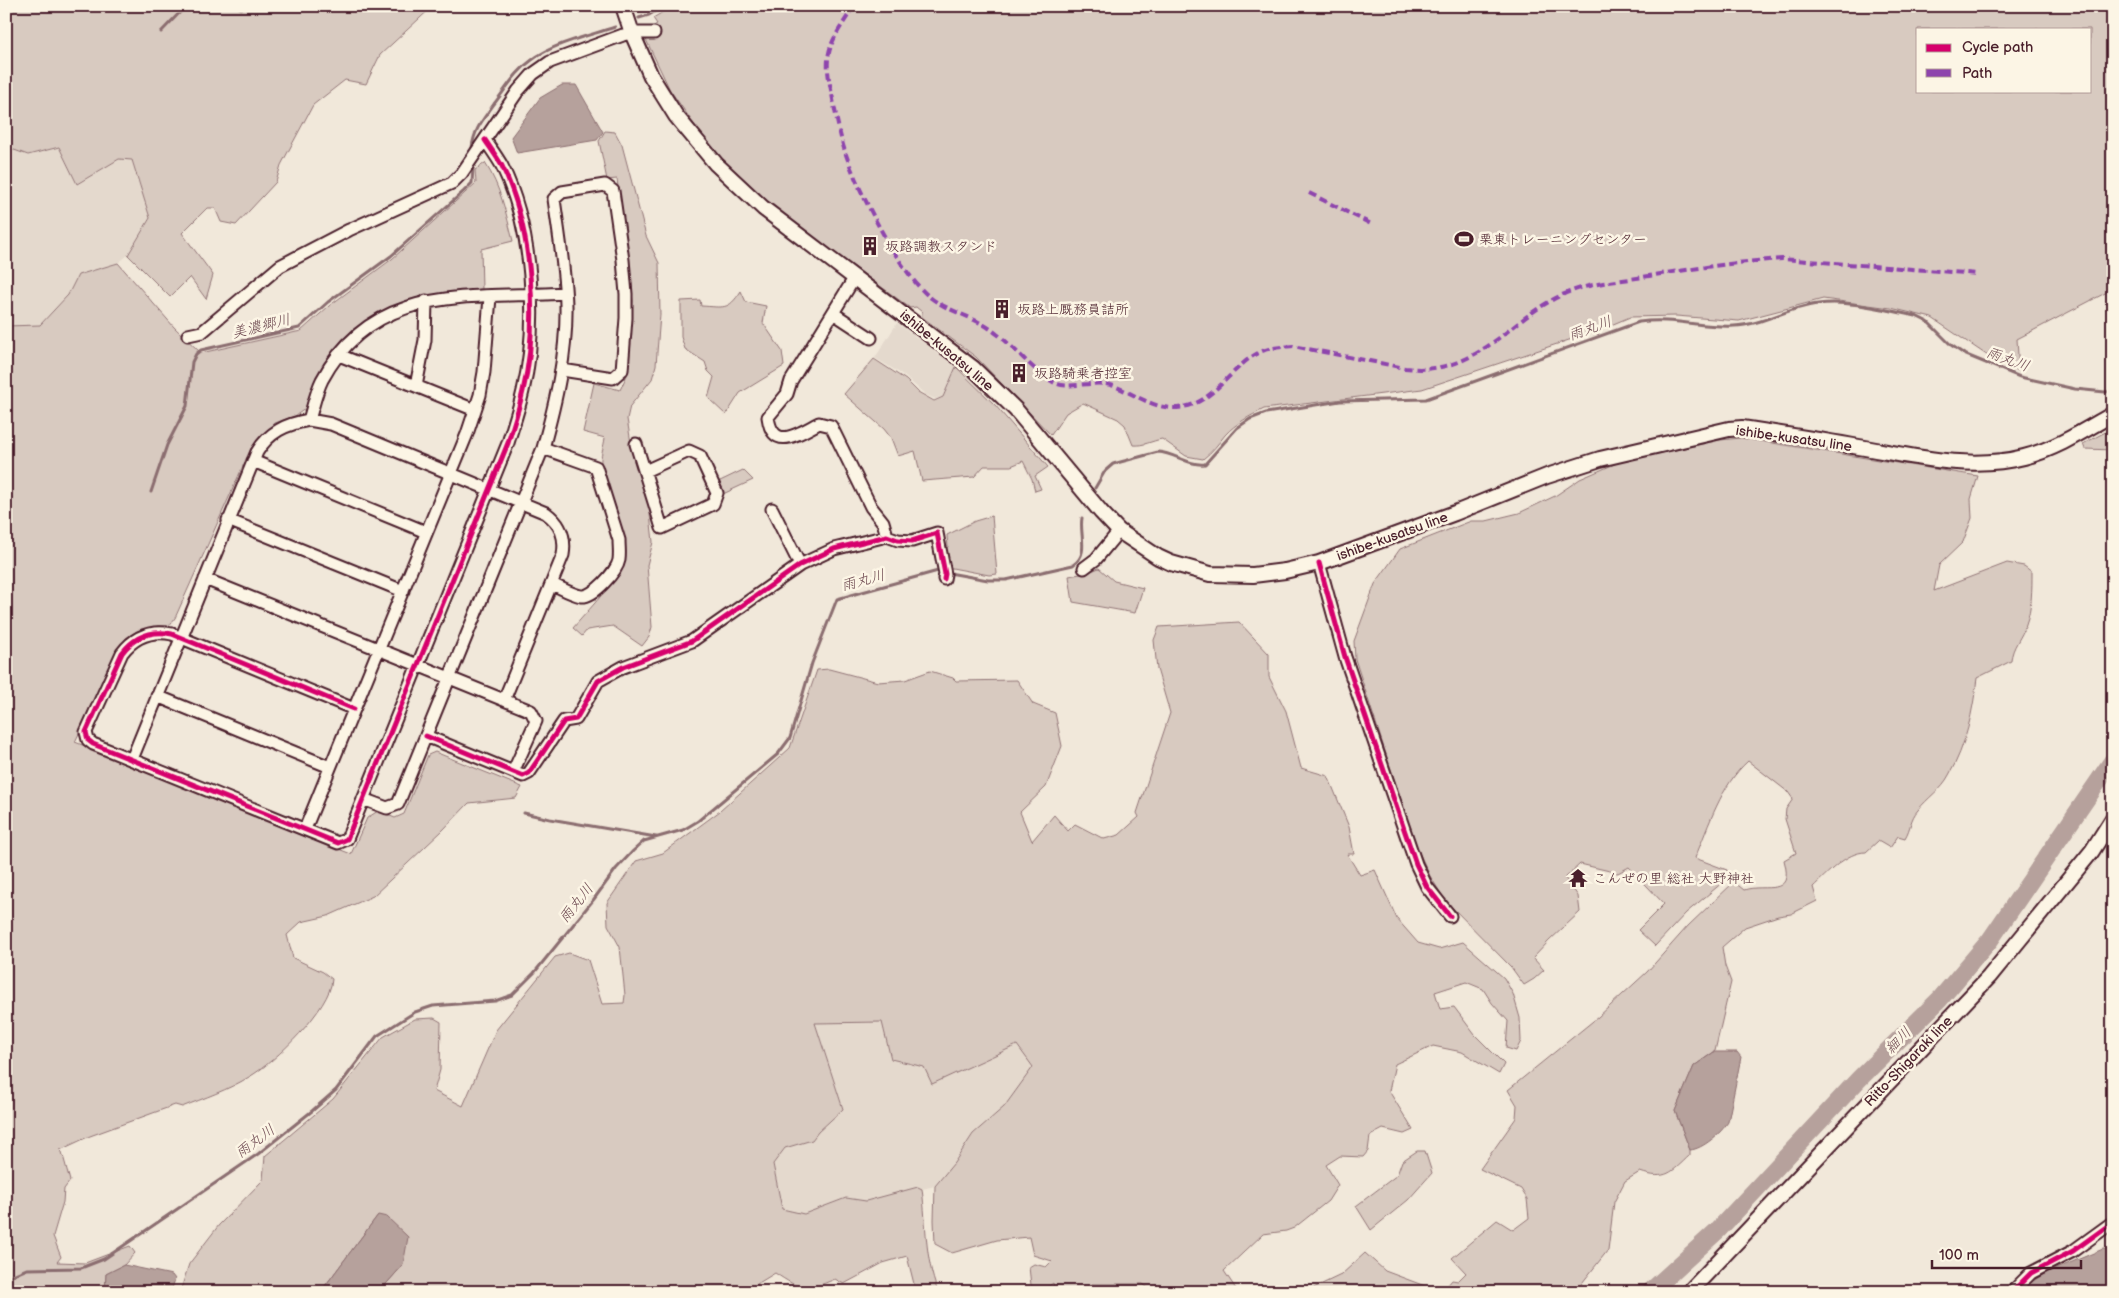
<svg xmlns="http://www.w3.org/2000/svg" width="2119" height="1298" viewBox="0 0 2119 1298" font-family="'Balsamiq Sans','Klee One',sans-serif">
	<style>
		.built { fill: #e4d9cd }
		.green { fill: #d8cac0; stroke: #917476; fill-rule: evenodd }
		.water { fill: #b6a19c; stroke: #8b6d6f }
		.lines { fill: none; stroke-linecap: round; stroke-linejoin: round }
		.stream { stroke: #8b6d6f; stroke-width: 3 }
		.river { stroke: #b6a19c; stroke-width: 18 }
		.minor-casing { stroke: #4a1f2b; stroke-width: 15 }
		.major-casing { stroke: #4a1f2b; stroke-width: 18 }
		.minor { stroke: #fcf5e5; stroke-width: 11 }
		.major { stroke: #fcf5e5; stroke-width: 14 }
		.quiet { stroke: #8e44ad; stroke-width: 4; stroke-dasharray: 8 4; stroke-linecap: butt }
		.cycleway-casing { stroke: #fcf5e5; stroke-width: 8 }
		.cycleway { stroke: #d6006c; stroke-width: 5 }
		.labels { text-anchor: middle; stroke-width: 5; stroke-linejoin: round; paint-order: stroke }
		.poi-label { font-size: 14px; fill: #4a1f2b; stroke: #fcf5e5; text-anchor: start }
		.street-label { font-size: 14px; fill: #4a1f2b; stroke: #fcf5e5 }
		.water-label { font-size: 15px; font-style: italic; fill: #704c53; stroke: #fcf5e5 }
	</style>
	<rect width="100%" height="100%" fill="#f1e8da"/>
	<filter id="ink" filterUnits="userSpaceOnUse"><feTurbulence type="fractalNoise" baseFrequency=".02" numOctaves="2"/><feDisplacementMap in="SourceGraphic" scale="10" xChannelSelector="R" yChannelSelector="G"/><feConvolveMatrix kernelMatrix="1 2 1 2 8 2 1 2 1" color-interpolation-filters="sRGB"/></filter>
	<g filter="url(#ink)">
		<path class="built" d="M6,147L28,155L59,147L77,184L119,159L132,160L150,218L128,255L118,263L78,275L68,295L40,325L6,326Z
			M897,323L956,367L943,397L935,399L926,395L903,375L875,358Z
			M882,1022L891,1059L925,1067L932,1083L1017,1045L1033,1067L1004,1107L973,1134L954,1163L935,1186L922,1189L918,1187L866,1201L846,1198L804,1214L782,1210L773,1164L785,1148L812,1140L818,1132L843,1109L815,1023Z"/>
		<path class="green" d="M6,6H236L241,10L248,6H433L380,55L366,84L345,80L313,105L281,165L276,182L236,225L221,222L215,208H207L182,233L213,275L206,299L190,277L170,297L128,255L150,218L132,160L119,159L77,184L59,147L28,155L6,147Z
			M673,6H2113V289L2017,339L2019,371L1994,360L1932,318L1891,308L1823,299L1739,321L1676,316L1630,317L1599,330L1422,389L1264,409C1250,416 1236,423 1225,435C1218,444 1212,452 1203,459L1186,456L1162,439C1151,441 1144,446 1133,445L1125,425L1118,419L1083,403L1066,413L1051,435L976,357L922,317V312L916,307L910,308L780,212L750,188L726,164L705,140L670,90L640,27H652L657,24L653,18ZM1918,29H2090V91H1918Z
			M605,131L615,132L622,145L646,236L659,263L660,315L656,365L652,379L630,406L627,419L632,449L649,505L653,542L647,565L652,627L649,637L642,646L613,626L587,630L582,636L573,628C585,614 619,578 624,561C631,533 603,493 601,464C600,456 604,446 605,438L583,432L594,383L620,390L627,375L633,301L617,179L607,180L599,141Z
			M485,163C501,187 506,214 513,241L481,249L482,289L419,297L389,309L362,326L309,406L295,416L275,423L251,448L175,618L169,626H157L137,631L126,638L117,652L75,742L351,854L367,818L378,811L395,818L404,814L428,755L435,752L522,787L516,798L469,803L442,831L373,896L328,916L301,922L287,935L293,958L323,972L332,979C331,1008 274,1063 249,1077C228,1090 204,1098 182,1107L175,1105L90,1136L60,1150L62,1152L70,1181L64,1189L63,1202L53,1236L61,1257L57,1262L85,1263L130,1246L135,1253L124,1265L106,1274L105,1292H6V326L40,325L68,295L78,275L118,263L174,327L201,353L301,331L329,306L392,259L476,183L475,170Z
			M741,291L746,302L766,306L763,323L782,351L784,366L740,393L726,415L708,398L714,377L708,371L705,362L685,349L681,337V301L700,300L701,306C724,307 728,311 741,291Z
			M874,359L906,380L918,392L934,401L943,397L956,367L995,405L1048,467L1035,476L1041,489L1035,491L1032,479L1023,461L1011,466H984L974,477L922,481L915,451L898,456L891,438L884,429L844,394Z
			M2113,428V450L2085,449L2083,444Z
			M1741,438L1978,476L1971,499L1972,518L1963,542L1939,565L1934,591L2007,563L2024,566L2032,572C2032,588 2032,608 2026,624C2022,638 2012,646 2011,661L1977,678C1973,711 1966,746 1949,775C1942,789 1927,798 1918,810C1910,819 1911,828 1905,838L1898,836L1890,848L1878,841L1866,852C1846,852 1827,874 1813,887L1817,901L1791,914L1778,916L1745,927L1722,947L1725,966L1731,982L1715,1051L1694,1066L1675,1111L1690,1150V1155C1672,1172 1666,1181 1640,1172L1625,1181L1614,1202L1608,1250L1575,1292H1442L1452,1280L1458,1281L1466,1273L1452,1258L1497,1220L1513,1230L1529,1218L1527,1199L1521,1189L1480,1169L1516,1118L1517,1105L1508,1090L1598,1017L1647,972L1688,926L1734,882L1744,890C1764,883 1795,899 1784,860L1796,853L1785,819L1786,809L1793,799L1788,792L1748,761C1721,785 1709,825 1695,858L1727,870L1729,877L1686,913L1655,946L1638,930L1664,904L1629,867L1618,873L1580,864L1565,878L1578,896L1580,912L1549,941L1533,958L1544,970L1534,979L1524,985L1511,967L1445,900L1430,876L1416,846L1355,659L1354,641L1375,584L1400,549L1471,521H1486L1519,513L1555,496L1580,479L1617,463L1720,440Z
			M743,470L753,480L723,494L718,482Z
			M992,516L997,574L989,575L947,567L945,547H948L947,535L975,521Z
			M1099,568L1114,581L1143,588L1135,613L1073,602L1069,576L1086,573Z
			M1239,622L1269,654V677L1286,711L1301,768L1328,776L1349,827L1354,854H1347L1360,875L1375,870L1397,919L1418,943L1439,949L1463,942L1504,978L1513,994L1520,1018L1521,1041L1516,1051L1506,1048L1508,1021L1492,1003L1483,989L1466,982L1435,992L1440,1009L1454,1007L1475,1035L1504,1064L1499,1074L1462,1052L1433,1046L1395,1064L1389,1091L1413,1130L1404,1134L1383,1129L1370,1136L1368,1151L1363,1157L1340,1156L1326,1165L1338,1185L1328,1201L1294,1228L1286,1231L1263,1234L1224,1271L1238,1292H1153L1143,1284H1092L1090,1292H1055L1053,1283L1041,1292L1031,1285L1029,1267L1034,1264L1046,1267L1052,1261L1033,1255L1029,1237L997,1240L952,1253L935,1244L934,1220L935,1186L954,1163L973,1134L1004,1107L1033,1067L1017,1045L932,1084L924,1067L891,1059L882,1022L815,1023L843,1109L818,1132L812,1140L785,1148L773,1164L782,1209L804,1214L846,1198L866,1201L918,1187L922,1189C927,1227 924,1255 938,1292H916L907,1256L883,1263L844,1284L835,1279C805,1292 801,1290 775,1273L757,1284V1292H379L403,1265L378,1215L325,1286V1292H180L189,1264L219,1225L263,1180L265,1156L333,1099L383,1037L415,1019L434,1018L441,1022L440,1070L434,1091L463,1106L496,1030L555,957L569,953L588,960L602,1004L624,1003L625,995L620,947L608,925L607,903L636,861L663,853L720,811L790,748L817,670L829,669L878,682L905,680L930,671L953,678L956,681L1017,680L1033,704L1055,713L1062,746L1046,787L1020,812L1032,841L1054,815L1068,831L1075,824L1104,839L1119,835L1139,817L1137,813L1170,713L1157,669L1154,640L1159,627Z
			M1417,1151H1425L1432,1173L1408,1200L1371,1230L1356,1206L1397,1175L1402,1161Z
			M1365,1253L1385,1271L1441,1292H1305L1341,1275Z"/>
		<path class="water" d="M562,85H576L603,132L597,140L517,153L511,137L540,98Z
			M1714,1052H1737L1741,1057L1728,1122C1721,1133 1703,1149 1690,1150L1675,1111L1694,1066Z
			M378,1215L387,1217L408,1237L403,1265L379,1292H325V1286Z
			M2103,1249L2112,1250C2110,1264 2113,1277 2113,1292H2025L2026,1285L2046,1273Z
			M124,1265L172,1275L175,1279L171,1292H105L106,1274Z"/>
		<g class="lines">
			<path class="stream" d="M639,18L649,15L664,6
				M161,32L186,6
				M472,148C474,129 483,120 494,104C506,89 516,71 532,60C554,43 588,36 615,27
				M1095,488L1105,471L1113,464L1158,452C1175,453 1188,466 1205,464L1237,428L1250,419L1266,413L1340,401L1426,399L1639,322C1673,317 1701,328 1734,326C1763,325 1789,307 1818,304C1850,300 1885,310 1916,316L1928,322L1951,345L1964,354L2020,377L2075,389L2105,392L2113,391
				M151,492L167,445L187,406L192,362L196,354L201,350L299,328L328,302L391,256L464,191L472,183L473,168
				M524,813L550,819L656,837
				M6,1278L27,1269L81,1268L104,1259L258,1154L312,1111L336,1090L377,1036L415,1012L433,1006L495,1001L512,995L534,973L594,899L616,869L633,851L644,841L683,830L698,821L778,754L790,738L812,663L837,599L938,571L988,580H1006L1073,565C1090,554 1079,534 1082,518"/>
			<path class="river" d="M1650,1292L1718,1230L1859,1079L1940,999L1990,940L2113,760"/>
			<g class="minor-casing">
				<path id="minor" d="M855,277L791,381L787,394L768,417C773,453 799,433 819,423L831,426L871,507L883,522L887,536
					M833,313L871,338
					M188,335L202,332L280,266L349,230L452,183L462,173L518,91L533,74L550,62L623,35L632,33H654
					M339,355L475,410
					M416,386L425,340L426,301
					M309,420L331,424L546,513C561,524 566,537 563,555L504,700
					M636,444L662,528L713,504L717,493L700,456L689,451L645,471
					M543,448L596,467L619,540C619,547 620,553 619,560C617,571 593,598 581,596C571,594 561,588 552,584
					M253,461L426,532
					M772,509L800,565
					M228,520L403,591
					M1319,563L1345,657L1416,864L1427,887L1450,916
					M1084,568L1096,559L1119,531
					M205,579L531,711L536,721L513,772
					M157,696L330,767
					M354,709L172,634C152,630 135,636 122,653L86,732L88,740L93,744L338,843L347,839L508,443C513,426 519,409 523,391C539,324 533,229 502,166C497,157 491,149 485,140
					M426,736L523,776L529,773L564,721L576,719L598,681L623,667L692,641L800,565L834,549L887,536L898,540L912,541L937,533L945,574L944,579
					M132,759L257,452C269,432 286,424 309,420C313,407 316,392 322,380C374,282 472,299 565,293
					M363,799L387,808L398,804L543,448C556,401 567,354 566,305C565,270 559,235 554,199L562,192L605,185L613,191L623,260L626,294V318L622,370L613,378L562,370
					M305,829L467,434L480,395L484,372L490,297
					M2012,1292L2031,1273L2073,1251L2113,1222"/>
			</g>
			<g class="major-casing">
				<path id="major" d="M623,6L632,33L651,76L676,116L716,164L763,208L973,368L1016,410L1101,512L1119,531L1158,557L1171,563L1210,574L1253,575L1285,571L1319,563L1455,513L1547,476L1600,459L1729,429L1742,428C1781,434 1820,440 1859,447C1912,456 1970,471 2024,457C2056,449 2085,430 2113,414
					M1689,1292L1989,977L2092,851L2113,818"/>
			</g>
			<use href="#minor" class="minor"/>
			<use href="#major" class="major"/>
			<path class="quiet" d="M854,6C846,20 832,37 829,53C826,66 829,81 832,94C836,116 840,139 848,160C861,196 901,275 931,298C951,313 977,317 997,334C1017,349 1032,371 1055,383C1068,390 1096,379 1114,386C1135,394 1150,407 1173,408C1213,408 1229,367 1260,352C1270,347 1282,347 1293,346L1405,368C1482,377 1508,316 1569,292C1592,283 1619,281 1643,277C1689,269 1736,262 1782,259L1978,274
				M1309,193L1373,225"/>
			<g class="cycleway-casing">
				<path id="cycleway" d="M1319,563L1345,657L1416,864L1427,887L1450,916
					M354,709L172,634C152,630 135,636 122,653L86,732L88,740L93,744L338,843L347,839L508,443C513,426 519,409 523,391C539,324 533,229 502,166C497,157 491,149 485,140
					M426,736L523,776L529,773L564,721L576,719L598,681L623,667L692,641L800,565L834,549L887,536L898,540L912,541L937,533L945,574L944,579
					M2012,1292L2031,1273L2073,1251L2113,1222"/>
			</g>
			<use href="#cycleway" class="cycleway"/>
		</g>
	</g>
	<defs>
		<g id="stadium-bare" transform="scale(1.5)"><path d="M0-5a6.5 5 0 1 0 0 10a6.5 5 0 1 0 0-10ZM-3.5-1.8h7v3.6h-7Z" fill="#4a1f2b" stroke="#fcf5e5" stroke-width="2.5" paint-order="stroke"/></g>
		<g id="building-bare" transform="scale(1.5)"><path d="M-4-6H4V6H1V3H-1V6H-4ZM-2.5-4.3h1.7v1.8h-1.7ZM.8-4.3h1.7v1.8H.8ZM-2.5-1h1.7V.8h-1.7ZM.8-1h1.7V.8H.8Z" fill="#4a1f2b" stroke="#fcf5e5" stroke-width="2.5" paint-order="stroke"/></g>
		<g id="temple-bare" transform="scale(1.5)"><path d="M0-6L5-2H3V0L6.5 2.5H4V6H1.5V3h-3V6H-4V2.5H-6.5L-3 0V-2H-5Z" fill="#4a1f2b" stroke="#fcf5e5" stroke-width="2.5" paint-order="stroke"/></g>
	</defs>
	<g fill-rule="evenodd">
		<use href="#stadium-bare" x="1464" y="239"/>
		<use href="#building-bare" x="870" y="246"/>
		<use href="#building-bare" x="1002" y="309"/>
		<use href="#building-bare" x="1019" y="373"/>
		<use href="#temple-bare" x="1578" y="878"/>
	</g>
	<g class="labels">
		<g class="poi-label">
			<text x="1479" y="244">栗東トレーニングセンター</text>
			<text x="885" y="251">坂路調教スタンド</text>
			<text x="1017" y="314">坂路上厩務員詰所</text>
			<text x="1034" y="378">坂路騎乗者控室</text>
			<text x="1593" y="883">こんぜの里 総社 大野神社</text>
		</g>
		<g class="street-label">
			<text transform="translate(947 350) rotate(40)" y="5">ishibe-kusatsu line</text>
			<text transform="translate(1794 438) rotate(8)" y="5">ishibe-kusatsu line</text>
			<text transform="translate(1392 536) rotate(-20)" y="5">ishibe-kusatsu line</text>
			<text transform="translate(1908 1061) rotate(-46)" y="5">Ritto-Shigaraki line</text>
		</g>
		<g class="water-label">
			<text transform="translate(261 326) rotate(-14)" y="5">美濃郷川</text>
			<text transform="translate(1590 328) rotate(-20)" y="5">雨丸川</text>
			<text transform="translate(2008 359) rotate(20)" y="5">雨丸川</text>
			<text transform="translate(863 580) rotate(-15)" y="5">雨丸川</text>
			<text transform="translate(576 903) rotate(-51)" y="5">雨丸川</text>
			<text transform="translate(1898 1040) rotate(-45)" y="5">細川</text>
			<text transform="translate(255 1141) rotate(-37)" y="5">雨丸川</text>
		</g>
	</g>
	<rect width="2119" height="1298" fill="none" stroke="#fcf5e5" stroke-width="25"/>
	<rect x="12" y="12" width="2094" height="1273" fill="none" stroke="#4a1f2b" stroke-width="2" filter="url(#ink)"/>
	<rect x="1916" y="28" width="175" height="65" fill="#fcf5e5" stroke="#b59f9b"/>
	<rect x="1926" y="44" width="25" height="8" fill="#d6006c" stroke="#b59f9b"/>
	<text x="1962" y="52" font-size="15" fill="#4a1f2b">Cycle path</text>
	<rect x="1926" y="69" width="25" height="8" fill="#8e44ad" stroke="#b59f9b"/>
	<text x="1962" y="78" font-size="15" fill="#4a1f2b">Path</text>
	<path d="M1932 1260v8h149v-8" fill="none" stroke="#4a1f2b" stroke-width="2.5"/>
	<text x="1939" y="1260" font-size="15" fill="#4a1f2b" stroke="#fcf5e5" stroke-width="4" paint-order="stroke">100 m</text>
</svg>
